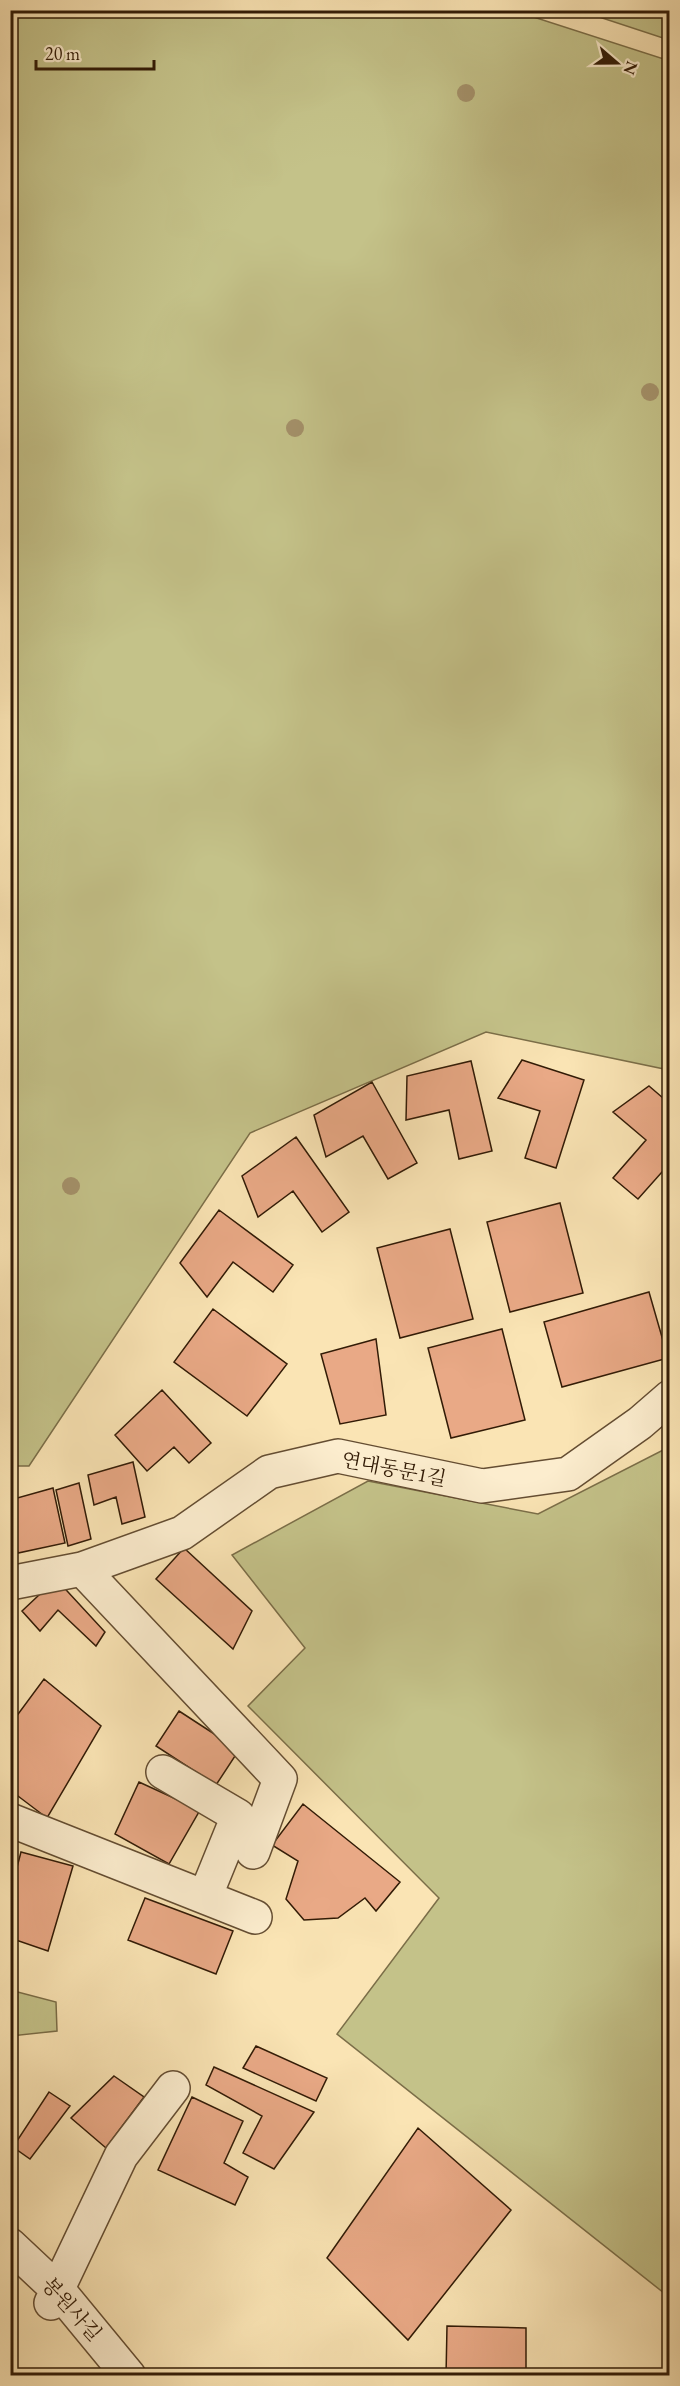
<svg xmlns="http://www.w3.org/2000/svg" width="680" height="2386" viewBox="0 0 680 2386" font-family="'EB Garamond','Noto Serif KR',serif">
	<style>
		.green { fill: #c4c289; stroke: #7b6e48; stroke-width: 1.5 }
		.building { fill: #e9a986; stroke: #321b06; stroke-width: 1.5 }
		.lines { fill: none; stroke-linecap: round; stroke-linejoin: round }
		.minor-casing { stroke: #644d32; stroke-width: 36 }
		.minor { stroke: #fcedce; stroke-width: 33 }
		.tree { fill: #a4916a }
		.labels { text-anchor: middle; stroke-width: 4.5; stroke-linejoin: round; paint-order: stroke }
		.street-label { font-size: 20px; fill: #321b06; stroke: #fcedce }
	</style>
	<rect width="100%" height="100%" fill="#fae4b4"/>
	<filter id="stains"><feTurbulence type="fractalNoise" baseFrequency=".00333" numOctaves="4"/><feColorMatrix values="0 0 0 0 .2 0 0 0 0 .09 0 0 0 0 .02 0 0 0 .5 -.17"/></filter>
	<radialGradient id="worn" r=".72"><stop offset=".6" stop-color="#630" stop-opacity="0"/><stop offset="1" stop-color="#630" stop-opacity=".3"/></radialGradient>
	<path class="green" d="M29,10L515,11L670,61L669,1070L486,1032L250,1133L29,1466H10V19Z
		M581,11H669V40Z
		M669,1447V2297L337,2034L439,1898L248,1706L305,1648L232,1555L368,1481L538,1514Z
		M10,1990L56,2002L57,2031L11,2036Z"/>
	<path class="building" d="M522,1060L584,1080L556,1168L525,1158L540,1111L498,1098Z
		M471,1061L492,1151L459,1159L449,1110L406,1120L407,1076Z
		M372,1082L417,1163L388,1179L363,1136L326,1157L314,1115Z
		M649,1086L670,1104V1163L638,1199L613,1178L646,1140L613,1112Z
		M296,1137L349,1212L322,1232L293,1191L258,1217L242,1176Z
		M560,1203L583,1293L510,1312L487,1222Z
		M219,1210L293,1265L273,1292L233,1262L207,1297L180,1263Z
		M450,1229L473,1319L400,1338L377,1248Z
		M649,1292L668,1358L562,1387L544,1322Z
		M213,1309L287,1364L247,1416L174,1362Z
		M502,1329L525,1420L451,1438L428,1348Z
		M376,1339L386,1415L340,1424L321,1354Z
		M162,1390L211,1443L189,1463L174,1447L147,1471L115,1435Z
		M133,1462L145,1517L122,1524L116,1497L94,1505L88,1475Z
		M79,1483L91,1539L68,1546L56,1490Z
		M53,1488L65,1543L18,1553L10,1522V1500Z
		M184,1548L252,1611L233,1649L156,1579Z
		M56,1579L105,1632L96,1646L58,1610L40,1631L22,1611Z
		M44,1679L101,1726L47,1818L10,1790V1725Z
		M179,1711L239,1750L216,1785L156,1746Z
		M139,1782L200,1810L169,1864L115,1834Z
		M303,1804L400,1882L376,1911L365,1898L338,1918L304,1920L286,1899L298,1861L272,1845Z
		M21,1852L73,1866L48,1951L10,1938V1894Z
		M145,1898L233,1931L216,1974L128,1940Z
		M256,2046L327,2078L316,2101L243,2068Z
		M214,2067L314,2112L274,2169L243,2153L262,2116L206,2085Z
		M114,2076L144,2097L106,2148L71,2118Z
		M49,2092L70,2106L30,2159L13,2147Z
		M192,2097L243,2121L224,2163L248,2177L235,2205L158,2170Z
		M418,2128L511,2210L408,2340L327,2258Z
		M447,2326L526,2328V2376H446Z"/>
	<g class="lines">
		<g class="minor-casing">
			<path id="minor" d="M82,1569L280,1779L253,1852
				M10,1583L82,1569L182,1533L269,1472L338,1456L482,1486L568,1474L640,1423L670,1397
				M163,1772L238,1816L205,1897
				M10,1820L255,1917
				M10,2245L59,2291L129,2376
				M51,2303L121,2156L173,2088"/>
		</g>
		<use href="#minor" class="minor"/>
	</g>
	<g class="tree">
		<circle cx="466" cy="93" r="9"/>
		<circle cx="650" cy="392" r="9"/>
		<circle cx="295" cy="428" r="9"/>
		<circle cx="71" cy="1186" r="9"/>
	</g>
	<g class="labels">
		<g class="street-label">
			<text transform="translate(394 1469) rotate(11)" y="7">연대동문1길</text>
			<text transform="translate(72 2309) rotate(48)" y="7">봉원사길</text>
		</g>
	</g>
	<rect width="680" height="2386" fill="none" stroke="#fae4b4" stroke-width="36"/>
	<rect x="12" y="12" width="656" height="2362" fill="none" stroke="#321b06" stroke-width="3"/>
	<rect x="18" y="18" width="644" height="2350" fill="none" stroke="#321b06" stroke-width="1.5"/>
	<g transform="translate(617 63) rotate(110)" stroke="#fcedce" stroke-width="4.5" paint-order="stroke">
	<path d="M0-4.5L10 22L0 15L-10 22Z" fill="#321b06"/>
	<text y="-9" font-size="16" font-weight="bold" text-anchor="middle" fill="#321b06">N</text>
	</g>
	<path d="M36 60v9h118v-9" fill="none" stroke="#321b06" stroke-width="3"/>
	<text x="45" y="60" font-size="18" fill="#321b06" stroke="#fcedce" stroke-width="4.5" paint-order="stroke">20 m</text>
	<rect width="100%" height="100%" filter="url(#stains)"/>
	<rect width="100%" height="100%" fill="url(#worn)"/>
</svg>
